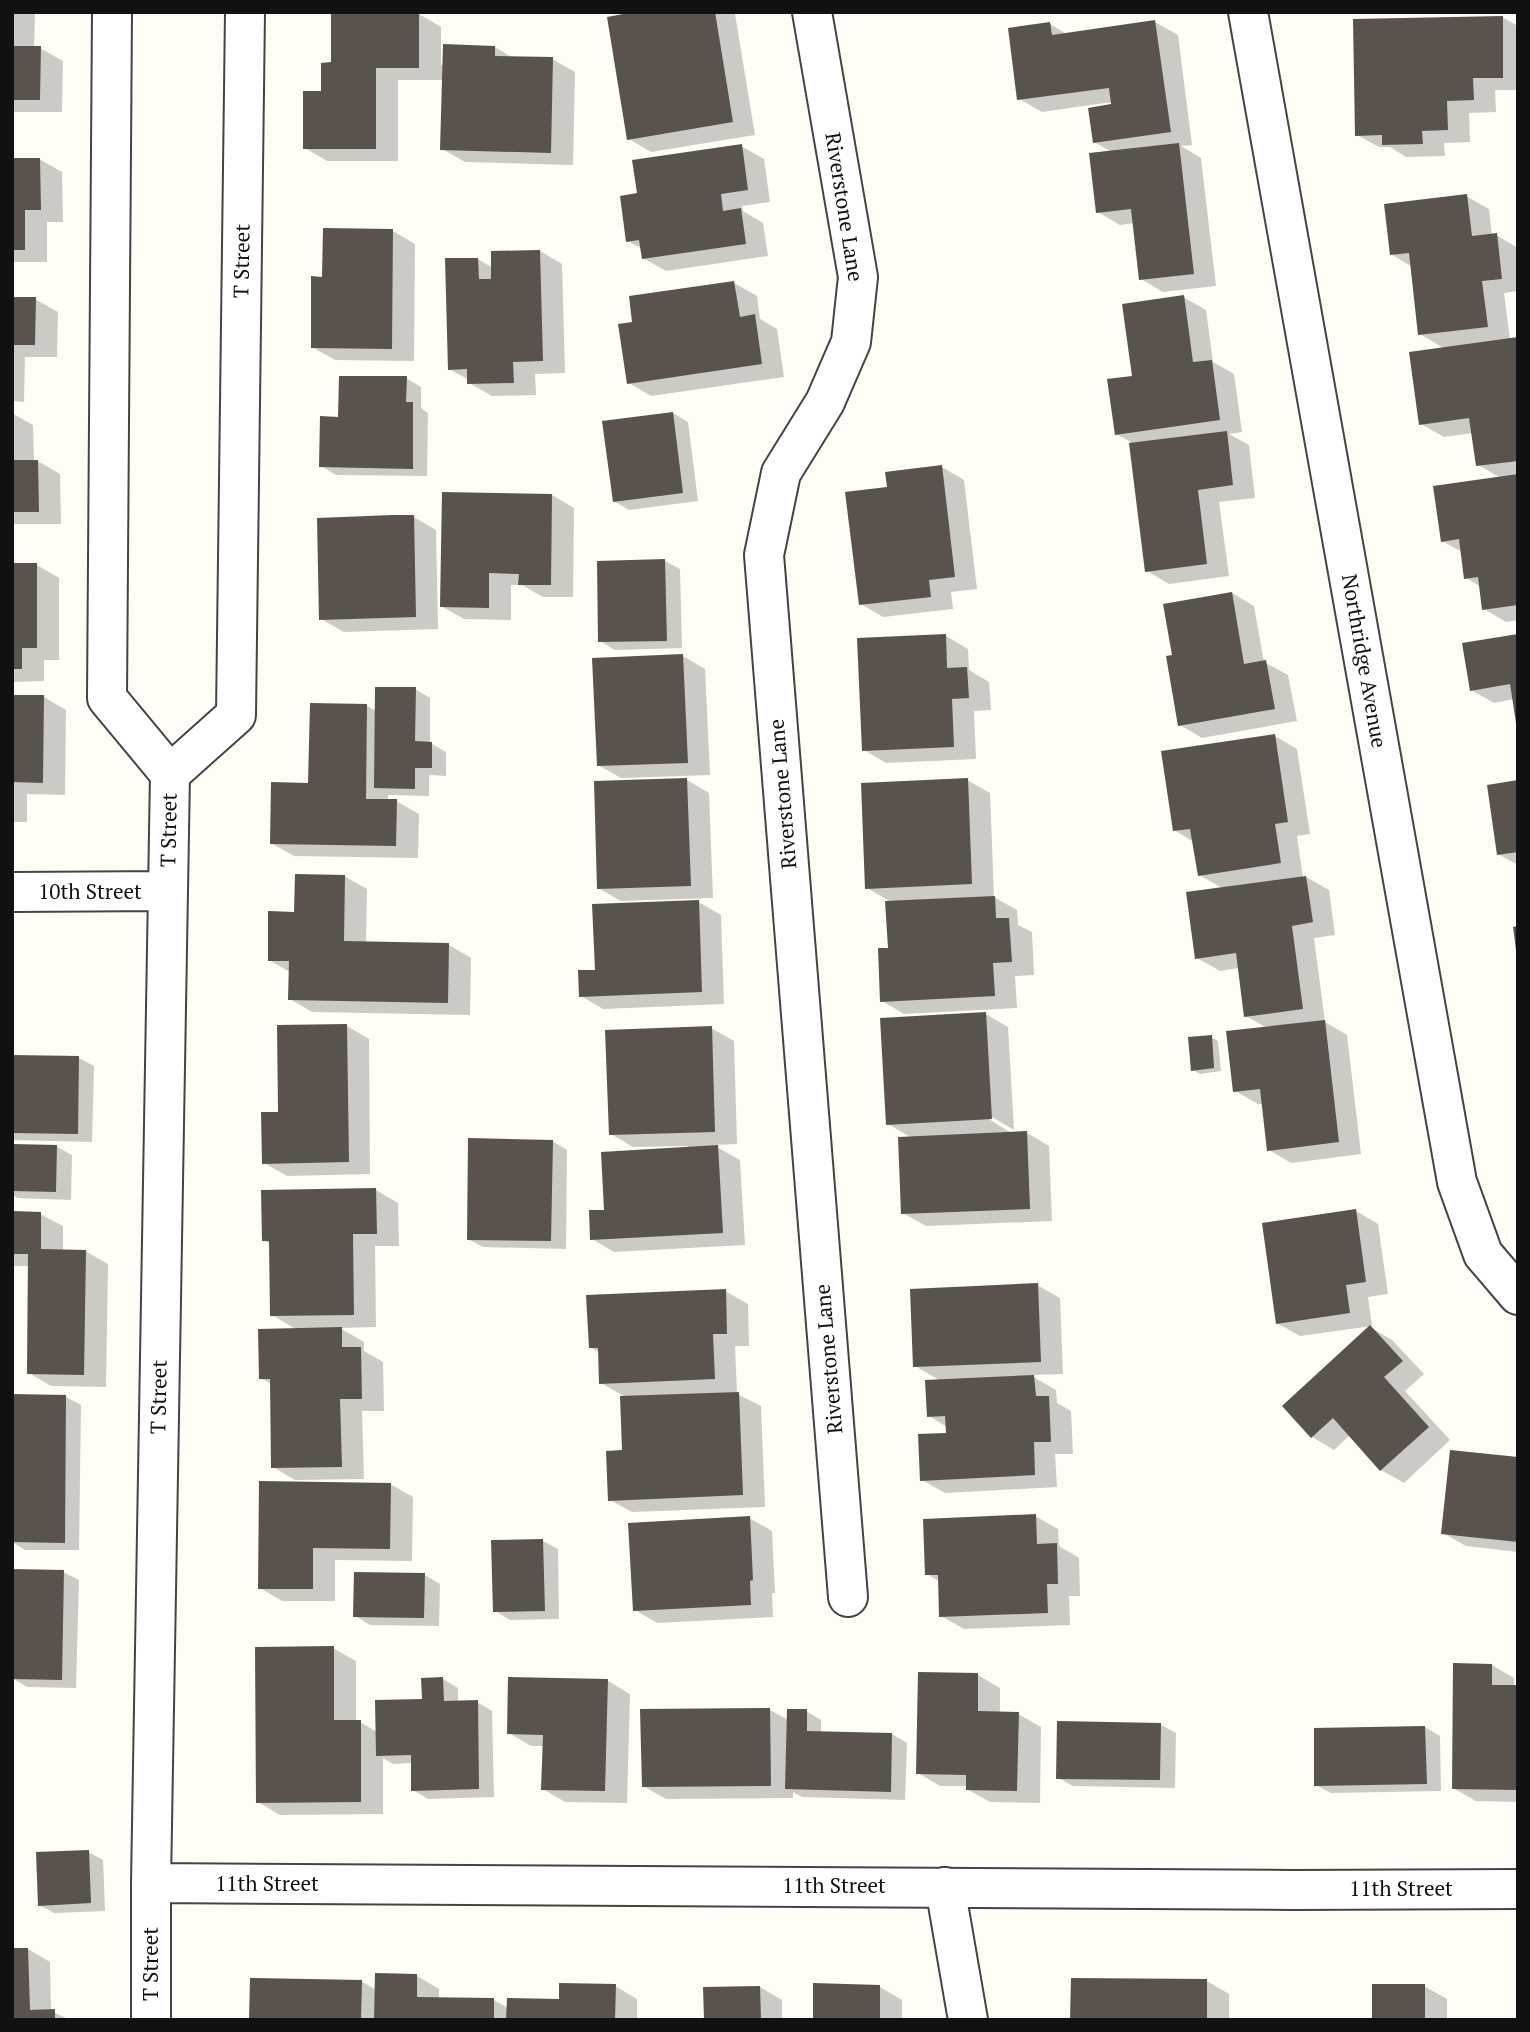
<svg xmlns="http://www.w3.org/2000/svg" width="1530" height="2032" viewBox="0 0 1530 2032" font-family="'PT Serif',serif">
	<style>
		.shadow { fill: #0003 }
		.building { fill: #5a524d }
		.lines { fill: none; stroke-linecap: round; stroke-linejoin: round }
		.minor-casing { stroke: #444; stroke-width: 42 }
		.minor { stroke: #fff; stroke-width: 38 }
		.labels { text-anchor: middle; stroke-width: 7; stroke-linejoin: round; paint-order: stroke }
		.street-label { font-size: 21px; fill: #111; stroke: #fff }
	</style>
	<rect width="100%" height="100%" fill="#fffdf5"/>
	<path class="shadow" d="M12,12L35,13L34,48H40L63,61L62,112H12Z
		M645,12H732L735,14L755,135L651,152L629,139Z
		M419,14L441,27V65L495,47L513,58L552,59L575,72L573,165L465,162L442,149L444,80H398V161H327L305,148L333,64Z
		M1502,17L1518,26V90H1495L1496,112L1469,113L1470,142L1444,143L1445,156L1406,157L1390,147H1379L1357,135Z
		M1155,22L1178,35L1192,145L1181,146L1201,158L1216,286L1163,292L1141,279L1134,223L1120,225L1098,212L1112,152L1094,142L1113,106L1112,102L1042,112L1019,99L1050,24L1068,35Z
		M741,146L764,159L770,202L742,206L743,211L763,223L768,256L666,271L643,258L642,249L628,241L639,195Z
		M39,159L62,172L63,222H47V262H12V160Z
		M1466,196L1489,209L1492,236L1496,235L1518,248V291L1504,293L1510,340L1518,338V620L1506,622L1484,609L1481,587L1466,578L1462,552L1442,541L1501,478L1478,465L1473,433L1444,437L1421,424L1445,349L1420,334L1412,267L1391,254Z
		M393,231L415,244L414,361L335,360L312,347L324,278Z
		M540,251L562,264L565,373L535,374L536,395L492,396L469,383V380L449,369L478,259L493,268Z
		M734,283L757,296L760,319L777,329L784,377L651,396L629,383L634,323Z
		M1183,297L1206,310L1213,362L1234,374L1242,432L1229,434L1249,445L1255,498L1219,502L1229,576L1169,584L1147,571L1131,442L1116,434L1134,377Z
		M12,298L35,299L58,312L57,357H25L24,402L12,401Z
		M406,378L421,387V408L428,413L427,476L336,475L321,466L340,419Z
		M12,413L33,425L34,461H38L60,474L61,524H12Z
		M673,413L688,422L698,501L629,510L614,501Z
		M942,467L964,480L977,589L951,592L953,609L883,617L861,604Z
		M552,495L574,508L573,597H543L522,585H511V620L464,619L441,606Z
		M414,517L436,530L438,629L344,632L321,619Z
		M665,561L680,569L682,648L615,650L600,641Z
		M12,565H37L59,578V660H44V681L12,682Z
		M1232,593L1254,606L1264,662L1288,675L1297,721L1202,738L1180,725L1174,656Z
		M1518,635L1514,699L1494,703L1471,690Z
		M946,636L968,649L969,670L989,682L991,710L974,711L976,759L886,763L864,750Z
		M683,656L705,669L710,775L621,778L598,765Z
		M415,689L430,698V743L446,752V776L429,775V796L388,795V801H396L419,814L418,858L294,856L271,843L310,784L367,706L376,711Z
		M12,696L44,697L66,710L65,795L27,794V822H12Z
		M1275,736L1297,749L1310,834L1297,836L1303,878L1306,877L1329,890L1335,935L1314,938L1325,1022L1347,1035L1361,1154L1291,1163L1269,1150L1263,1104H1258L1235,1091L1267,1028L1246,1016L1239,968L1220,971L1197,958L1224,889L1199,875L1194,842L1174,830Z
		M687,780L709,793L713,898L621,901L598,888Z
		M967,780L990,793L994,897L1017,910L1018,925L1032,932L1034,975L1015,976L1017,1008L904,1014L882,1001L889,949L893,903L867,888Z
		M1518,782V865L1498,854Z
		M344,876L367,889L366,943L449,945L471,958L470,1015L312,1012L290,999V972L269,960L296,914Z
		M697,901L721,915L724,1004L603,1009L581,996L597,971Z
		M986,1014L1008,1027L1014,1130L985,1113L984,1116L1013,1134L1027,1133L1049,1146L1052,1221L926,1226L903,1213L912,1138L888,1124Z
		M347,1026L369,1039L370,1174L287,1176L264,1163Z
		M711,1028L734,1041L737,1144L713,1145L740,1160L745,1245L614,1252L592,1239L606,1211L688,1149V1146L633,1147L611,1134Z
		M1211,1037L1218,1041L1221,1071L1200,1074L1193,1070Z
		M12,1056L79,1058L94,1066L92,1142L12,1140Z
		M552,1141L567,1150L566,1249L483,1247L468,1239Z
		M12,1145L57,1147L72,1155L71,1200L18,1198L12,1195Z
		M376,1190L398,1203L399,1246H375L376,1327L340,1328L364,1342V1351L383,1362L384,1411H362L364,1479L295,1480L273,1467L272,1384L260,1378L297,1330L272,1315L271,1244L263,1240Z
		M1356,1211L1378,1224L1388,1294L1368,1297L1372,1326L1300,1336L1277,1323Z
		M12,1213L40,1214L63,1226V1251H85L108,1264L106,1387L51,1386L29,1373L30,1266H12Z
		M1037,1285L1060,1298L1063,1374L1030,1375L1056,1390L1057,1403L1071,1411L1073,1454H1055L1057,1487L945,1493L922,1480L948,1435L947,1427L929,1416L941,1381L915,1366Z
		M725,1291L748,1304L749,1346H735L737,1394L761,1406L765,1507L632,1512L610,1500L624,1452L627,1398L601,1383L600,1353L590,1347Z
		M1370,1327L1392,1340L1424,1374L1405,1391L1450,1440L1404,1483L1381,1470L1350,1435L1334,1450L1312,1437Z
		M12,1396L66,1397L81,1405L79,1550H25L12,1542Z
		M1518,1455V1552L1466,1546L1443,1533L1517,1459Z
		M390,1484L413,1497L412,1561L335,1560V1601H282L260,1588Z
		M1035,1516L1058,1529L1059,1546L1079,1558L1080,1596H1069L1070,1625L964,1629L941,1616L940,1582L927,1574Z
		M749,1518L772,1531L775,1593H772L773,1617L657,1623L635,1610Z
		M543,1541L558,1549L559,1619L510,1620L495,1611Z
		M63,1572L79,1580L76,1688L27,1687L12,1678Z
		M425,1575L440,1584L439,1626L370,1625L355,1616Z
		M333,1648L356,1661V1722H360L377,1732L424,1701L443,1679L458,1688V1703L477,1702L492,1711L494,1797L428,1799L413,1790L412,1763L393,1764L383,1758V1814L280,1815L258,1802Z
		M1492,1665L1514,1678V1687H1518V1802L1476,1801L1453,1788Z
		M978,1675L1000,1688V1713L1018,1714L1041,1727L1040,1803L990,1802L967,1789V1786H940L918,1773Z
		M608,1681L630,1694L627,1803L565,1802L543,1789L544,1746H531L509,1733Z
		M770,1710L788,1720L806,1711L821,1720V1733L892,1734L907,1743L905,1800L802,1797L793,1792V1798L666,1799L643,1786Z
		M1161,1725L1176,1733L1175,1788L1073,1786L1058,1778Z
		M1425,1727L1440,1736L1441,1791L1331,1793L1316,1785Z
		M88,1852L103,1860L105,1911L54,1913L39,1905Z
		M28,1949L50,1962L51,2011L70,2020H12Z
		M417,1976L439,1989V1999L494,2000L508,2008L561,2001L615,1986L637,1999V2020H251L361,1981L376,1990Z
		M1207,1981L1229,1994V2020H1072Z
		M1424,1986L1447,1999V2020H1373Z
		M760,1987L782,2000V2020H705Z
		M880,1987L902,2000V2020H814Z"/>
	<path class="building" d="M331,12H419V68H376V149H303V91H321V63L331,62Z
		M634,12H715L733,122L627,140L607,17Z
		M1503,16V78H1473L1474,100L1447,101L1448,130L1422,131L1423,144L1382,145V135L1355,136L1353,19Z
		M1155,20L1171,132L1093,143L1088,108L1111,104L1109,88L1017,100L1008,28L1050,22L1052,35Z
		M443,44L495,46V56L553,57L551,153L440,150Z
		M12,46H41L40,100H12Z
		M1179,143L1194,274L1139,280L1131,209L1096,213L1089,153Z
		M742,144L748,190L721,194L723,211L741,208L746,244L642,259L639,240L626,242L620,196L637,193L632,160Z
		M12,158H40L41,210H25V250H12Z
		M1467,194L1472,236L1497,233L1502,279L1482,281L1488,327L1418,335L1409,253L1390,255L1384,204Z
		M323,228L393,229L392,349L311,348V276L322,277Z
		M540,250L543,361L513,362L514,383L467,384V369L448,370L445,258H478L479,279H491V251Z
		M734,281L740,317L755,314L762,364L627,384L618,324L632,322L629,296Z
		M1184,295L1193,362L1212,360L1220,420L1115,435L1107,379L1132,376L1122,304Z
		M12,297H36L35,345H12Z
		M1518,337V461L1476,466L1469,418L1419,425L1409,352Z
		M339,376H407L406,402H413V469L319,467L320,416L338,417Z
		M673,412L683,493L613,502L602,421Z
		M1227,431L1233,485L1198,490L1207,564L1145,572L1129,443Z
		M12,460H38L39,512H12Z
		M942,465L955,577L929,580L931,597L859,605L845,492L887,487L885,472Z
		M1518,474V605L1482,610L1478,577L1464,579L1459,539L1441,542L1433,486Z
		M442,492L552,494L551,585H518L519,574L489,573V608L440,607Z
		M393,515H414L416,617L319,620L317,518Z
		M665,559L667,641L598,642L597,561Z
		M12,563H37V648H22V669H12Z
		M1232,592L1244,664L1266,660L1275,709L1178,726L1166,656L1172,655L1163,604Z
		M946,634L947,668L967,667L969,698L952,699L954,747L862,751L857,638Z
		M1518,634V723H1516L1510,684L1470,691L1462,643Z
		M683,654L688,763L597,766L592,658Z
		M375,687H416L415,741L432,742V768H415V789L374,788Z
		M12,695H44L43,783L12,782Z
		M310,703L367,704L366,799H397L396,846L270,844L271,782L308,783Z
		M1275,734L1288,822L1275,824L1281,863L1198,876L1190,829L1173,831L1161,751Z
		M687,778L691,886L597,889L594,781Z
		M968,778L972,884L865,889L861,783Z
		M1518,780V852L1497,855L1487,785Z
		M295,874L345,875L344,941L449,943L448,1003L288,1000L289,961H268V911L294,912Z
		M1306,876L1313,922L1292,926L1303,1009L1244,1017L1236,953L1195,959L1186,892Z
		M995,896L996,918H1009L1012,962L993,963L995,996L880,1002L878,948H888L885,901Z
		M699,900L702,992L579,997L578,970H595L592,904Z
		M1518,926V950H1516L1513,927Z
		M986,1012L992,1119L886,1125L880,1018Z
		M1325,1020L1339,1142L1267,1151L1260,1089L1233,1092L1226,1031Z
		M347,1024L349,1162L262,1164L261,1112H278L277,1025Z
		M712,1026L715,1132L609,1135L605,1030Z
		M1212,1035L1214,1068L1191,1071L1188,1037Z
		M12,1055L79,1056L78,1134L12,1133Z
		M1027,1131L1030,1209L901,1214L898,1137Z
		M468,1138L553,1140L551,1241L467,1240Z
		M12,1144L57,1145L56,1192L12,1191Z
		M718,1145L723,1233L590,1240L589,1210H604L601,1152Z
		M376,1188L377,1234H353L354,1315L270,1316L269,1241H262L261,1190Z
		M1356,1209L1366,1282L1346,1285L1350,1313L1276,1324L1262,1223Z
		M12,1211L41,1212V1249L86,1250L84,1375L27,1374L28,1254H12Z
		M1038,1283L1041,1362L913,1367L910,1289Z
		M726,1289L727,1334H713L715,1379L599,1384L598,1348H589L586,1295Z
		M1370,1325L1403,1361L1384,1377L1429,1427L1380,1471L1333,1418L1311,1438L1282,1406Z
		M342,1327V1347H361L362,1399H340L342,1467L271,1468L270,1379H259L258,1329Z
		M1034,1375L1036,1396H1049L1051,1442H1034L1035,1475L920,1481L918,1434L946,1433L945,1416L927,1417L925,1380Z
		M739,1392L743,1495L608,1501L606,1451L622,1450L620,1396Z
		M12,1394L66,1395L65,1543L12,1542Z
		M1450,1450L1518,1457V1542L1441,1534Z
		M259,1481L391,1483L390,1549L313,1548V1589H258Z
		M1036,1514L1037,1544L1057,1543L1058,1584H1047L1048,1613L939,1617L938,1575H925L923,1519Z
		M750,1516L753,1580L750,1581L751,1605L633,1611L628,1523Z
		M543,1539L545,1611L493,1612L491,1540Z
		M12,1569L64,1570L62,1680L12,1679Z
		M354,1572L425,1573L424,1618L353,1617Z
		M334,1646V1720H361V1802L256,1803L255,1647Z
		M1453,1663L1492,1664V1685H1518V1790L1452,1789Z
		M918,1672L978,1673V1711L1019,1712L1017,1791L966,1790V1775L916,1774Z
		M443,1677L444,1701L478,1700L479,1789L411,1791V1755L376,1756L375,1700L422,1699L421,1678Z
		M508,1677L608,1679L605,1791L541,1790L543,1735L507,1734Z
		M770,1708L771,1786L642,1787L640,1709Z
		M787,1709H807V1731L892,1733L891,1792L785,1789Z
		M1057,1721L1161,1723L1160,1780L1056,1779Z
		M1425,1726L1427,1784L1314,1786V1728Z
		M89,1850L91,1903L38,1906L36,1852Z
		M12,1948H28L30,2010L55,2009V2020H12Z
		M375,1973L417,1974V1997L494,1998V2020H374Z
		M250,1978L362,1980L361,2020H249Z
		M1071,1978L1207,1979V2020H1070Z
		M559,1983L616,1984L615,2020H506L507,1998L559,1999Z
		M813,1983L880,1985V2020H813Z
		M1372,1984H1425V2020H1372Z
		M760,1986L761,2020H704L703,1987Z"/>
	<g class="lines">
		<g class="minor-casing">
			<path id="minor" d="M112,12L107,698L170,774L151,1883V2020
				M812,12L858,277L851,342L825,402L781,473L764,555L848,1597
				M1248,12L1457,1182L1483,1254L1518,1295
				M170,774L236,715L245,12
				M12,892L168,891
				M151,1883L1293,1890L1518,1889
				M945,1887L968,2020"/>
		</g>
		<use href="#minor" class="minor"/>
	</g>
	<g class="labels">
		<g class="street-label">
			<text transform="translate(844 207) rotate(81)" y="7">Riverstone Lane</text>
			<text transform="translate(242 261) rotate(-89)" y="7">T Street</text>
			<text transform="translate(1364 661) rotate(80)" y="7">Northridge Avenue</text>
			<text transform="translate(783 794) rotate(-95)" y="7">Riverstone Lane</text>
			<text transform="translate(169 830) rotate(-89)" y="7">T Street</text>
			<text x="90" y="899">10th Street</text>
			<text transform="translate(829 1359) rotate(-95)" y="7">Riverstone Lane</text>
			<text transform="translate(159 1397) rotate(-89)" y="7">T Street</text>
			<text x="267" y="1891">11th Street</text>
			<text x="834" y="1893">11th Street</text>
			<text x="1401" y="1896">11th Street</text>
			<text transform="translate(151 1964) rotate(-90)" y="7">T Street</text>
		</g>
	</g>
	<rect width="1530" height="2032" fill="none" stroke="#111111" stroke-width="28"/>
</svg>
